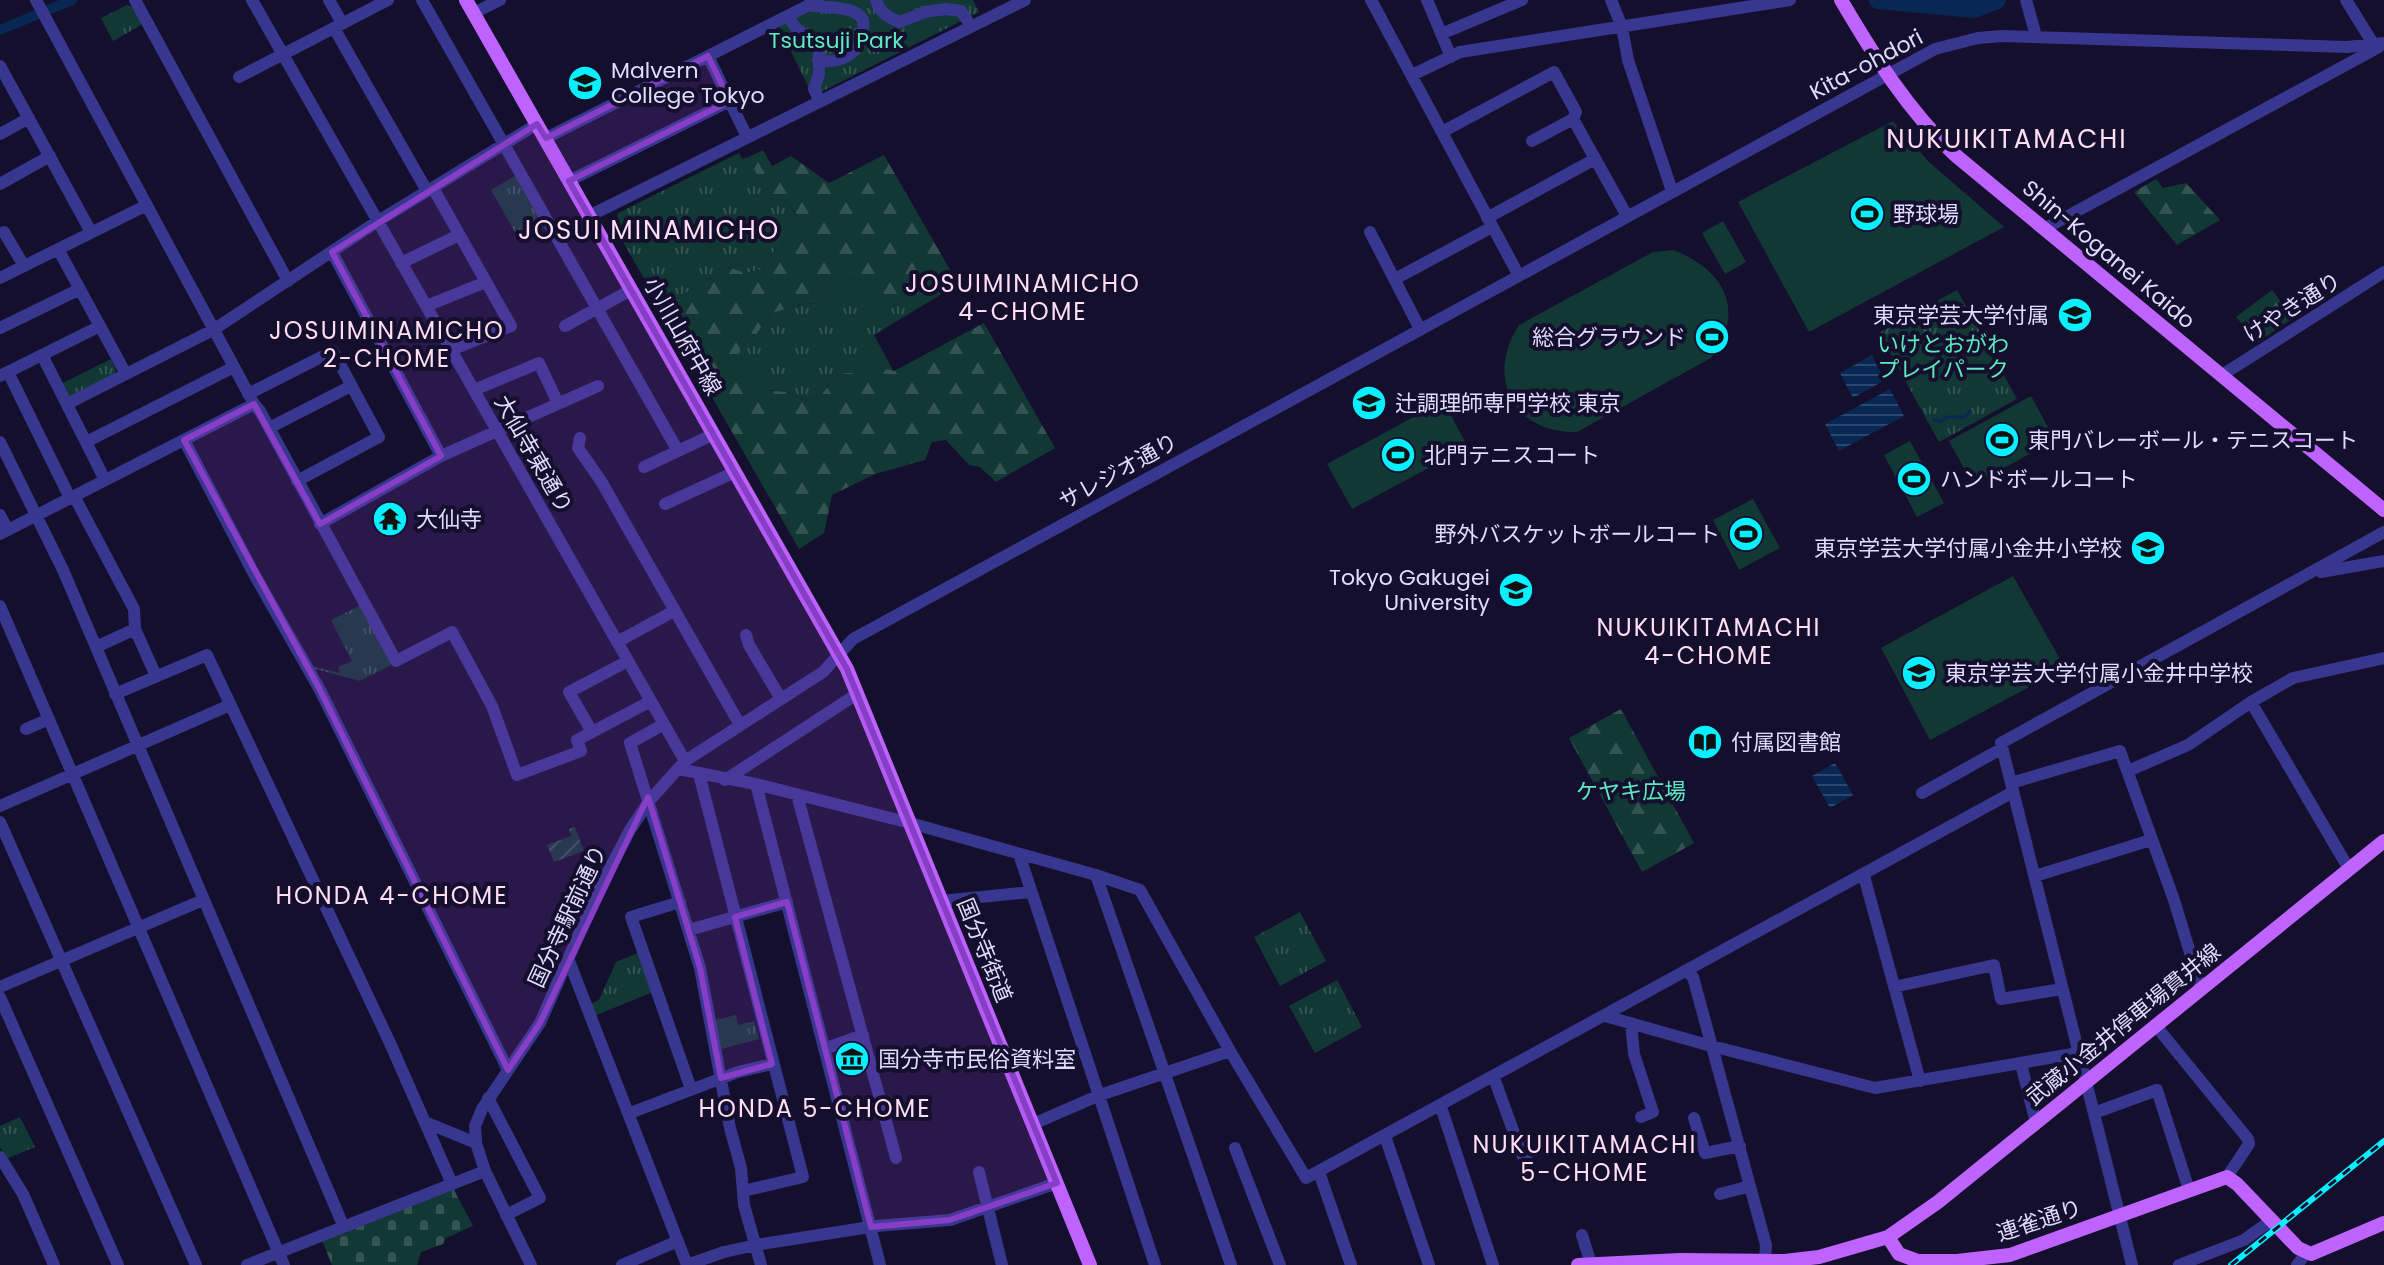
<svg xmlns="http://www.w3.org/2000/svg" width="2384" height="1265" viewBox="0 0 2384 1265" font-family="Poppins,'Noto Sans JP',sans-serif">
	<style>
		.grass { fill: url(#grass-tufts) }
		.forest { fill: url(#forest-firs) }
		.cemetery { fill: url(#cemetery-stones) }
		.garden { fill: url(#garden-furrows) }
		.pitch { fill: #123835 }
		.water { fill: url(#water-rules) }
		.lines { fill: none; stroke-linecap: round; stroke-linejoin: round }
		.stream { stroke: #092753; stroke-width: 3 }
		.canal { stroke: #092753; stroke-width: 10 }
		.river { stroke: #092753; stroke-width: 18 }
		.minor { stroke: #373790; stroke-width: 12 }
		.major { stroke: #bf63ff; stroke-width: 14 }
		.rail-casing { stroke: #08efff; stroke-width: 6 }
		.rail { stroke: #140f2d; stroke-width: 3; stroke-dasharray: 9; stroke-linecap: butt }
		.marked { fill: #853ec5; fill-opacity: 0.2; stroke: #853ec5; stroke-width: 6; stroke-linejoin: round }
		.labels { text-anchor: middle; stroke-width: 8; stroke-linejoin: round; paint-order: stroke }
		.park-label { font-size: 22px; fill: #5deac1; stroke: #140f2d }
		.street-label { font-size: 22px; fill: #dfdcff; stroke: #140f2d }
		.poi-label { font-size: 22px; fill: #dfdcff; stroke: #140f2d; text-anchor: start }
		.neighbourhood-label { font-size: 24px; letter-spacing: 2px; fill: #ffdef4; stroke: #140f2d }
		.quarter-label { font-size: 26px; letter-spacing: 2px; fill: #ffdef4; stroke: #140f2d }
	</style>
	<defs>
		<pattern id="grass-tufts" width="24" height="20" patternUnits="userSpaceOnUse" patternTransform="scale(2)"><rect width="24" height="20" fill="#123835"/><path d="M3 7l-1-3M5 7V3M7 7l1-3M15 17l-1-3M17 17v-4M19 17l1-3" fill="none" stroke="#345453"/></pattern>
		<pattern id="forest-firs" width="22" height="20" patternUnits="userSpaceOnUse" patternTransform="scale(2)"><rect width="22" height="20" fill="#123835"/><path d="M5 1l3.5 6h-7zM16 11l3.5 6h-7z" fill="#345453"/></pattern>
		<pattern id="cemetery-stones" width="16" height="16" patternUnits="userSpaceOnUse" patternTransform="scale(2)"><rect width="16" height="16" fill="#123835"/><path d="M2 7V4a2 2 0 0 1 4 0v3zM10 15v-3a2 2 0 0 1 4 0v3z" fill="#345453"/></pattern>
		<pattern id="garden-furrows" width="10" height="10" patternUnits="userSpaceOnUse" patternTransform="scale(2)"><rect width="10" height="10" fill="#123835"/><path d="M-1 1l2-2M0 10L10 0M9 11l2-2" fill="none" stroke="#345453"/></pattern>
		<pattern id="water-rules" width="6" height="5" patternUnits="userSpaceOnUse" patternTransform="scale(2)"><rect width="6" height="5" fill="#092753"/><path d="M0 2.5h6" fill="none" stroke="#2c466d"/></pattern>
	</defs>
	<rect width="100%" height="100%" fill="#140f2d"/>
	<path class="grass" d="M827,0H973L979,12L813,96L778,25Z
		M127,5L133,7L143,24L113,41L101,18Z
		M739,153L742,159L749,157L767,198L785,200L797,216C789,243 773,245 763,269L745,273L729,267L661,308L614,226L618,213Z
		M515,176L544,227L520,241L491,190Z
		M952,273L955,279L950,289L874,335L894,372L865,364L855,372L839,374L821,395L805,401L787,392L765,390L749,372L739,354L743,343L756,335L770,314L801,304L824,303L847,278L855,279L891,307Z
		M1957,290L2017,399L1939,442L1879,333Z
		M111,359L116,370L115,375L71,398L66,395L61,384Z
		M359,606H361L393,664L360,681L312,668L311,666L340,673L338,667L352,661L331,620Z
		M1300,912L1326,961L1280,986L1254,937Z
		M638,953L653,992L594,1016L590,1004L599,1000L616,962Z
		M1337,980L1362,1027L1315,1053L1289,1006Z
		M736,1015L738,1025L754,1021L759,1039L721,1049L715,1020Z
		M20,1117L35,1147L6,1159L0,1147V1126Z"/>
	<path class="forest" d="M763,150L772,166L791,156L829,183L884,155L952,273L891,307L863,292L855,279L847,278L824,303L801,304L770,314L756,335L743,343L739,354L749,372L765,390L787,392L805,401L821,395L839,374L855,372L865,364L894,371L984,323L1055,448L996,482L980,467L969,465L946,440L932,442L925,460L875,474L832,495L824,533L799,549L661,308L729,267L745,273L763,269C773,246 790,241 797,215L785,200L767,198L749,157Z
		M2156,179L2163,188L2186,183L2220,220L2177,245L2134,192Z
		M2272,290L2293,318L2258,342L2236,317Z
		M1621,709L1694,843L1642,872L1569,738Z"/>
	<path class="cemetery" d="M452,1186L473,1226L446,1238L443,1244L421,1252L417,1265H332L321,1238Z"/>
	<path class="garden" d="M575,827L584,851L554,862L547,845L571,836L569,829Z"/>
	<path class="pitch" d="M1893,121L1929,162L2004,227L1809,332L1738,202Z
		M1723,221L1746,262L1725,274L1702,233Z
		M1673,250C1724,269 1747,311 1711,358L1577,432C1513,434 1485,377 1519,325L1653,252Z
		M2031,396L2055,440L1973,485L1949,441Z
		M1443,401L1468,447L1352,509L1327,464Z
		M1910,441L1944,503L1917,517L1884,455Z
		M1753,499L1780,548L1739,570L1713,520Z
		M2013,576L2065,668L1930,740L1881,648Z"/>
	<path class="water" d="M1872,355L1885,380L1853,398L1840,373Z
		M1890,389L1904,416L1839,451L1825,424Z
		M1835,763L1853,795L1830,808L1812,776Z"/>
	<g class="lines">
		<path class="stream" d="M1934,420L1941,421L1947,417H1965L1970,411"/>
		<path class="canal" d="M0,30L72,0"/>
		<path class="river" d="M1878,0L1974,9L1997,0"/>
		<path class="minor" d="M36,0L254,404L260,411L396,661L452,632L492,706L517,775L581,751L577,740L651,701
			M135,0L288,281
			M252,0L685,761
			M329,0L342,23
			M422,0L678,451L714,434
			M876,0C879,12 888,18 900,22L925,12L946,9L961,11L967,20
			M1371,0L1518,274
			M1427,0L1451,57
			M1611,0L1622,27L1628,60L1672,191
			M2026,0L2036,36
			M2346,0L2374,45
			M808,5C826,9 853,4 863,20C867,48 844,66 818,60
			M474,13L500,0
			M787,16L796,28L819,46V74L814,89L820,102
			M334,28L427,191
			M1441,34L1522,0
			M708,56L747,137
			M0,66L91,232
			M1412,75L1460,52L1790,0
			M239,77L388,0
			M1442,132L1554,72L1576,112L1573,119L1627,216
			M0,134L29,118
			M546,138L819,0
			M1532,141L1573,119
			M569,181L730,101
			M0,184L50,156
			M433,188L511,326L451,350
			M589,216L1025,0
			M1487,218L1595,159
			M2044,229L2379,47
			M4,232L24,266
			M1370,232L1420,329
			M58,249L126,374
			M332,252L441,456
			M401,263L459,235
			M0,278L147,205
			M1395,279L1492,227
			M426,306L486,282
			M565,326L631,290
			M0,328L80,289
			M42,355L105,480
			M8,372L70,498
			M2222,375L2384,272
			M0,376L100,326
			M474,390L539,363L558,403
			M248,394L333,351L379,437L297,481
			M67,404L213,330L378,221L537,124
			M269,428L351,386
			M580,438L578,448L601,481L740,725
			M184,440L254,574L320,690L508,1070
			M0,442L63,570L343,1225
			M86,442L234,367
			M644,467L678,451
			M74,496L134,609L135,629L156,676
			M665,504L735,472
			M0,515L8,530
			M320,524L441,456L598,386
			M0,534L254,404
			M2321,572L2384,561
			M0,606L284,1265
			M746,635L749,645L781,699
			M617,642L674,611
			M96,647L135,629
			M115,694L207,655L390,1043L452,1184
			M2251,702L2349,869
			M664,724L630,743L700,968L730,1128L741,1168L744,1205L761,1265
			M26,729L49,719
			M592,732L569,692L628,661
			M678,769L756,784L910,823L1096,875L1140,890L1230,1051L1306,1178L2013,792
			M2128,771L2188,745L2251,702L2293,678L2384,658
			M699,774L803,1177L743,1191
			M725,780L857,694
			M2011,783L2120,751L2174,900L2201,989
			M756,784L880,1265
			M1922,793L2001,749
			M797,795L896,1158
			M0,806L230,705
			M0,822L196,1265
			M1019,854L1155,1265
			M1096,875L1231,1265
			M1864,876L1920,1081
			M2035,876L2151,840
			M941,901L1030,892
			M680,902L631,917L691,1089
			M689,930L787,902
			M569,961L687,1265
			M1687,972L1693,977L1766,1245L1765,1261
			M0,987L203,900
			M1894,987L1994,965L2001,999L2062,989
			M0,997L118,1265
			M1605,1016L1704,1044L1875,1088L2078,1053
			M1631,1023L1634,1054L1653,1112L1641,1117
			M2156,1026L2248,1139L2249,1144L2227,1177
			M824,1049L863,1035
			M2021,1064L2036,1123
			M1494,1078L1522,1155L1546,1146
			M488,1098L540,1198L506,1215
			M1441,1107L1493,1265
			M630,1113L738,1072L772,1064
			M2094,1113L2157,1090L2189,1190
			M1694,1118L1705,1153L1740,1146
			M425,1122L476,1143
			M1033,1124L1100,1095L1230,1051
			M1385,1136L1429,1265
			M1235,1148L1280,1265
			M0,1157L23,1194L54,1265
			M979,1172L1002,1265
			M1319,1172L1351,1265
			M1720,1194L1750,1186
			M1582,1235L1591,1264
			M247,1265L485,1171
			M531,1265L485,1171L476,1143L475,1126L482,1109L540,1023L599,889L630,830L649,801L685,761L823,672L853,639L1935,49L1978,38L2002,36L2347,47L2384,43
			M622,1265L678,1241
			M687,1265L724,1252L756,1245L876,1226L950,1220L1057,1183
			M2132,1265L2001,743L2384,532
			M2179,1265L2244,1240L2272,1220
			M2297,1265L2306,1253"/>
		<path class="major" d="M466,0L847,669L1090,1265
			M1841,0C1874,56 1907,109 1954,154L2384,510
			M1888,1237L1899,1254L1918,1261H1957L2010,1255L2227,1177L2237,1184L2298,1248L2311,1254L2384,1223
			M1578,1265L1680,1260L1785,1261L1819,1257L1888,1237L1938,1202L2384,841"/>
		<g class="rail-casing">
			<path id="rail" d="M2231,1265L2384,1141"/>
		</g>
		<use href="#rail" class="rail"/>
	</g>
	<path class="marked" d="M708,56L730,101L569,181L847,669L1057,1183L950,1220L871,1227L787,902L735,917L772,1064L721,1078L700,968L648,797L540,1023L508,1070L320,690L184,440L254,404L320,524L441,456L332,252L537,124L546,138Z"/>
	<defs>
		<g id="university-disc" transform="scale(1.8)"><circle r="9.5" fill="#08efff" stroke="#140f2d"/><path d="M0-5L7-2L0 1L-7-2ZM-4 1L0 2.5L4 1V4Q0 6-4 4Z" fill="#111"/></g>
		<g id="stadium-disc" transform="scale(1.8)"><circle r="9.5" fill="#08efff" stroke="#140f2d"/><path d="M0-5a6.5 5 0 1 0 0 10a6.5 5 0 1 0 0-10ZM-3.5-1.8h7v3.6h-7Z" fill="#111"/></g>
		<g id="school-disc" transform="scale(1.8)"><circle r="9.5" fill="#08efff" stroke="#140f2d"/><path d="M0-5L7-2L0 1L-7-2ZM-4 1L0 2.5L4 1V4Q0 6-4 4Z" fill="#111"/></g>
		<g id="temple-disc" transform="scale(1.8)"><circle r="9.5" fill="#08efff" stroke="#140f2d"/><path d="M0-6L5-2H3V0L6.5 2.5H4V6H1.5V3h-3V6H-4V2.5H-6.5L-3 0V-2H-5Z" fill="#111"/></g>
		<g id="library-disc" transform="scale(1.8)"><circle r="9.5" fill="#08efff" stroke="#140f2d"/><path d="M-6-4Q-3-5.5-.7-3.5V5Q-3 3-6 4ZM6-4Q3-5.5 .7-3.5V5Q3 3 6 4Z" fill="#111"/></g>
		<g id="museum-disc" transform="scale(1.8)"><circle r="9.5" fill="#08efff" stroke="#140f2d"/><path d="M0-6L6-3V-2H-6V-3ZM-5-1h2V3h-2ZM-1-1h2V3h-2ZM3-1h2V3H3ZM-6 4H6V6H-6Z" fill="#111"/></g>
	</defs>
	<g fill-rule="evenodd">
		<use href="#university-disc" x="585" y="83"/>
		<use href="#stadium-disc" x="1867" y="214"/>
		<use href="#school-disc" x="2075" y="315"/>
		<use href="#stadium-disc" x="1712" y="337"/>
		<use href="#school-disc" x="1369" y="403"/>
		<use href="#stadium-disc" x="2002" y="440"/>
		<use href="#stadium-disc" x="1398" y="455"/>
		<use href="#stadium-disc" x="1914" y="479"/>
		<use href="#temple-disc" x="390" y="519"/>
		<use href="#stadium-disc" x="1746" y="534"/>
		<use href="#school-disc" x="2148" y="548"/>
		<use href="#university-disc" x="1516" y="590"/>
		<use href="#school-disc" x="1919" y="673"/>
		<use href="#library-disc" x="1705" y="742"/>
		<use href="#museum-disc" x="852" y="1059"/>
	</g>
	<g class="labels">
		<g class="park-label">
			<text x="836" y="48">Tsutsuji Park</text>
			<text x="1943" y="352">いけとおがわ<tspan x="1943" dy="25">プレイパーク</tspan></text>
			<text x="1631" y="799">ケヤキ広場</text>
		</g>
		<g class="street-label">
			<text transform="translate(1866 64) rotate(-28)" y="8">Kita-ohdori</text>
			<text transform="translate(2109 254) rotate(40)" y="8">Shin-Koganei Kaido</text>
			<text transform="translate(2292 307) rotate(-32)" y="8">けやき通り</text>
			<text transform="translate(683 336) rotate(60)" y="8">小川山府中線</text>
			<text transform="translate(534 454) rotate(60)" y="8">大仙寺東通り</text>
			<text transform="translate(1118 471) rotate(-29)" y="8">サレジオ通り</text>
			<text transform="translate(567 916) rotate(-65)" y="8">国分寺駅前通り</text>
			<text transform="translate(985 950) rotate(68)" y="8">国分寺街道</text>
			<text transform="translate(2123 1024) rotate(-39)" y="8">武蔵小金井停車場貫井線</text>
			<text transform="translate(2039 1220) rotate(-18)" y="8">連雀通り</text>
		</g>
		<g class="poi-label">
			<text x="611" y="78">Malvern<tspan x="611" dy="25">College Tokyo</tspan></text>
			<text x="1893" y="222">野球場</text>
			<text x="2049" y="323" text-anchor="end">東京学芸大学付属</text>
			<text x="1686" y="345" text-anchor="end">総合グラウンド</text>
			<text x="1395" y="411">辻調理師専門学校 東京</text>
			<text x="2028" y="448">東門バレーボール・テニスコート</text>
			<text x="1424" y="463">北門テニスコート</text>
			<text x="1940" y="487">ハンドボールコート</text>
			<text x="416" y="527">大仙寺</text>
			<text x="1720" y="542" text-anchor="end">野外バスケットボールコート</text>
			<text x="2122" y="556" text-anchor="end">東京学芸大学付属小金井小学校</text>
			<text x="1490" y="585" text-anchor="end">Tokyo Gakugei<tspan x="1490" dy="25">University</tspan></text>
			<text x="1945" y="681">東京学芸大学付属小金井中学校</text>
			<text x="1731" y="750">付属図書館</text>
			<text x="878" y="1067">国分寺市民俗資料室</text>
		</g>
		<g class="neighbourhood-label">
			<text x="1023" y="292">JOSUIMINAMICHO<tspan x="1023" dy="28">4-CHOME</tspan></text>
			<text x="387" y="339">JOSUIMINAMICHO<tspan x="387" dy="28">2-CHOME</tspan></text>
			<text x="1709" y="636">NUKUIKITAMACHI<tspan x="1709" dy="28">4-CHOME</tspan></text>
			<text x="392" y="904">HONDA 4-CHOME</text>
			<text x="815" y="1117">HONDA 5-CHOME</text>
			<text x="1585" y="1153">NUKUIKITAMACHI<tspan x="1585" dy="28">5-CHOME</tspan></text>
		</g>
		<g class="quarter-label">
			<text x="2007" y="148">NUKUIKITAMACHI</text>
			<text x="649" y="239">JOSUI MINAMICHO</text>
		</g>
	</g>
</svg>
